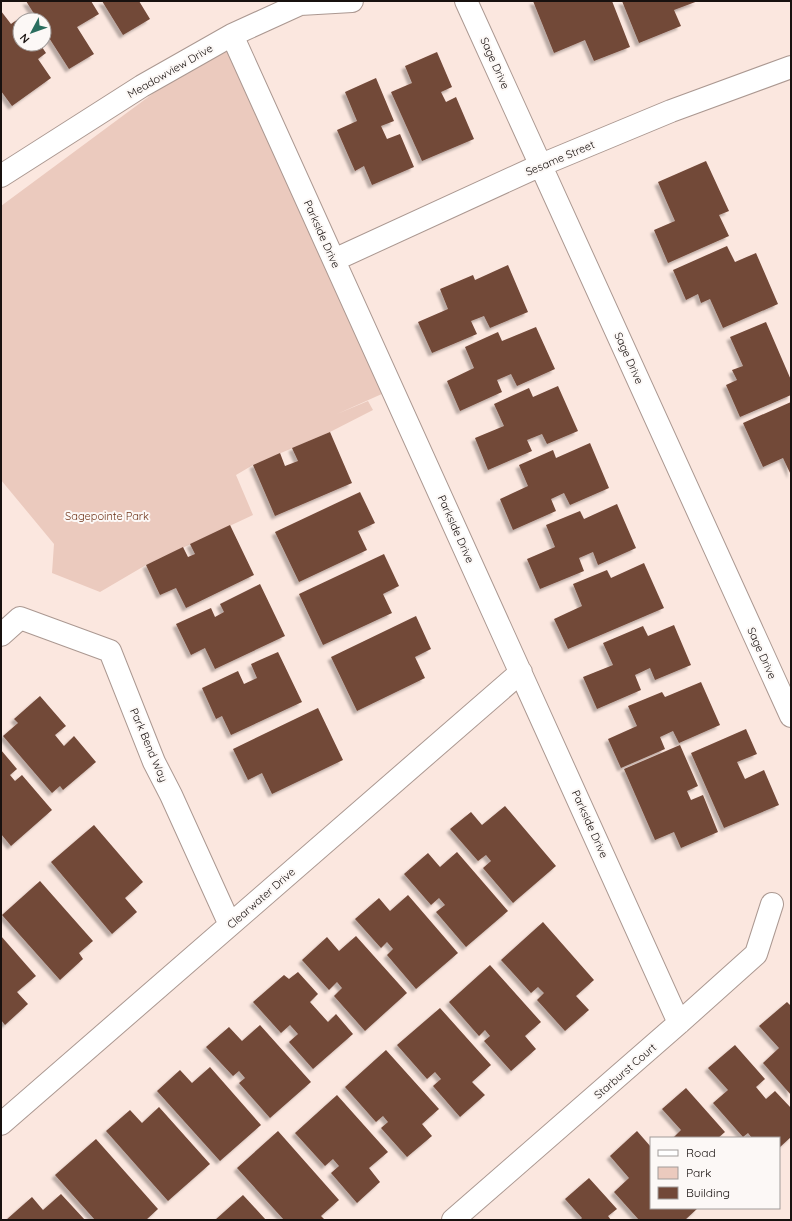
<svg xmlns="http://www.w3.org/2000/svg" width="792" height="1221" viewBox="0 0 792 1221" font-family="Quicksand,sans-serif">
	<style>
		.green { fill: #ebcabe }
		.building { fill: #724838; filter: url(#shadow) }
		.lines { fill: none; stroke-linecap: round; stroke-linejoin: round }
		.minor-casing { stroke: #ab9891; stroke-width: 24 }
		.minor { stroke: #fff; stroke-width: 22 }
		.labels { text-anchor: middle; stroke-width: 4; stroke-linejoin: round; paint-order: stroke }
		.street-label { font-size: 11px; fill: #18110f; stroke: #fcf8f6 }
		.park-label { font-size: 11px; fill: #71361c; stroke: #fcf8f6 }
	</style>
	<defs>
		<filter id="shadow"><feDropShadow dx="-3.5" dy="3.5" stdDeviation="1" flood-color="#0004"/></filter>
	</defs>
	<rect width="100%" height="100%" fill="#fbe7df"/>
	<path class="green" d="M232,35L393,389L337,414L368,401L373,410L330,432L253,465L236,475L253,515L146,565L100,592L52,573L54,544L1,480V206Z"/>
	<path class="building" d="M26,1H91L99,14L77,27L94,54L69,69L44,30V20H38Z
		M102,1H139L150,19L123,35Z
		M533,1H612L630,47L594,61L585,40L554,53Z
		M622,1H698L674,10L681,26L639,43Z
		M1,11L11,24L21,17L23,20H20V44H40L46,53L38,59L51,78L12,106L1,91Z
		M437,52L452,87L441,92L446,102L456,97L474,139L422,161L391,92L412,83L405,66Z
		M376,78L394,121L381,126L387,139L400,134L414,167L372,185L364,166L355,171L337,130L357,121L345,92Z
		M706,161L729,211L719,215L729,236L668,263L654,230L675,221L658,182Z
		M727,246L735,262L756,253L778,304L723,328L710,299L701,303L698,294L686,300L673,270Z
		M508,265L528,312L490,328L484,316L471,321L477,334L432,353L418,322L448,309L440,289L473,275L475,280Z
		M766,322L791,380V395L740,417L726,385L737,380L732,370L743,366L730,337Z
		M536,327L555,369L517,386L511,374L497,380L502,392L460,411L447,381L474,368L465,347L498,332L502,341Z
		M558,386L578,431L547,444L542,434L527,440L532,451L488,470L475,438L504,426L494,404L529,388L533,397Z
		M791,402V475L783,458L763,467L743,423Z
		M330,432L352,483L275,516L253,465L280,453L285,466L298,461L292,448Z
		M590,443L609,488L570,505L564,493L551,499L556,511L513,530L500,499L528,486L519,465L553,450L556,458Z
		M360,492L375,523L358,531L367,550L299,582L275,532Z
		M617,504L636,548L598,565L593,552L579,558L584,571L540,589L527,559L555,547L546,525L580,511L584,519Z
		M230,525L254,575L186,608L176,588L160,595L146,565L183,547L188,557L195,554L190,544Z
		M384,554L399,586L383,594L392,613L323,645L299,594Z
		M644,563L664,608L568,649L554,619L582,606L573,584L607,570L611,578Z
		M260,584L285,636L215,669L205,648L191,655L176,624L211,608L215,617L224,612L220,604Z
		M416,616L431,649L415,657L425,678L357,711L331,657Z
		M674,625L691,665L655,680L650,668L635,675L641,690L597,709L583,677L613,665L603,643L643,626L648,636Z
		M278,652L302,702L231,735L222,716L216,719L202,688L238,671L244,684L257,678L251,664Z
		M701,682L720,725L679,743L673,731L660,737L665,749L621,768L608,739L637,726L628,706L662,692L665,697Z
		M40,696L66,726L55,735L64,746L74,736L96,762L63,790L60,786L52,793L3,736L18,723L14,719Z
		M318,708L343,760L272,794L262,773L248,780L233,749Z
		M746,729L757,754L737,762L745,779L764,770L779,805L724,828L691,753Z
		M680,745L698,786L687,791L691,800L703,795L718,832L681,848L674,832L655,840L624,769Z
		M1,750L17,769L10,775L15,781L22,775L52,810L11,846L1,834Z
		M505,806L556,866L513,903L483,868L491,861L486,855L478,861L450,829L471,812L482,825Z
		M94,825L143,882L125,898L137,912L112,934L51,862Z
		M457,852L508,911L466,947L436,912L445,905L439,898L431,905L404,874L428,853L440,867Z
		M40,881L93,941L79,953L83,959L60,980L2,915Z
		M408,895L458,953L416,989L387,955L393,949L387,942L381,948L355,919L379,898L390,911Z
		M543,922L594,980L576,996L589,1010L565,1031L537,1000L544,993L538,987L531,993L501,960Z
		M1,936L36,976L17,992L28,1004L5,1025L1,1020Z
		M356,936L407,993L365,1031L334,996L342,988L337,982L329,990L302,960L327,937L339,951Z
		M490,965L541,1022L525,1036L536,1049L511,1071L484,1041L490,1036L485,1030L479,1036L449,1002Z
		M298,972L318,994L310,1002L328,1022L336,1014L353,1034L313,1069L289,1042L298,1034L290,1025L281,1033L253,1002L284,975L289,979Z
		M787,1002L791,1006V1095L763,1063L779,1048L759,1026Z
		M440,1008L491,1065L472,1082L485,1095L460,1117L433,1086L441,1079L435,1072L427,1079L397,1045Z
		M260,1025L311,1082L270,1118L239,1083L245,1078L239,1071L233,1076L206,1047L229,1027L242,1041Z
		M735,1045L765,1079L756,1087L766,1099L775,1091L791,1108V1137L779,1148V1138H752L748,1133L743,1137L713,1103L728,1090L708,1068Z
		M386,1050L439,1109L422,1124L432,1136L407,1157L381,1128L388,1122L383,1116L376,1122L345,1087Z
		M210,1067L261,1125L220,1161L157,1091L180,1070L192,1083Z
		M686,1088L725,1132L718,1138H673L681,1130L662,1109Z
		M337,1095L388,1152L369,1168L380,1182L357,1203L331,1173L339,1166L333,1159L325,1166L295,1133Z
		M159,1107L210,1164L168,1201L106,1131L130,1110L142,1123Z
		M278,1131L339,1200L321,1216L325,1220H284L237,1168Z
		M637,1131L651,1147V1208H698L685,1220H639L614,1192L629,1178L610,1156Z
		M96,1139L158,1209L146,1220H95L55,1175Z
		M589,1178L617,1209L608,1216L611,1220H580L582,1218L565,1199Z
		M61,1194L85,1220H6L32,1197L43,1210Z
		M243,1195L266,1220H215Z"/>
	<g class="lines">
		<g class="minor-casing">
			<path id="minor" d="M466,1L791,716
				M232,35L679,1023
				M1,176L142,86L232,35L300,4L352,1
				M334,260L541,165L671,111L791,67
				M1,635L20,618L110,651L154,762L171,795L230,925
				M1,1124L521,672
				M453,1220L679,1023L756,954L772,904"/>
		</g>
		<use href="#minor" class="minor"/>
	</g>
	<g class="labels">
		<g class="street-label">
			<text transform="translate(495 63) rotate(66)" y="4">Sage Drive</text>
			<text transform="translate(170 71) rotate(-30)" y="4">Meadowview Drive</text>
			<text transform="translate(560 158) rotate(-23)" y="4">Sesame Street</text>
			<text transform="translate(322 234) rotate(66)" y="4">Parkside Drive</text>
			<text transform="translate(629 358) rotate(66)" y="4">Sage Drive</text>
			<text transform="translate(456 529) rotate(66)" y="4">Parkside Drive</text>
			<text transform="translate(762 653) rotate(66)" y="4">Sage Drive</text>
			<text transform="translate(149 745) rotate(67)" y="4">Park Bend Way</text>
			<text transform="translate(590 824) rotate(66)" y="4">Parkside Drive</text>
			<text transform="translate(261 898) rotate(-41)" y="4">Clearwater Drive</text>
			<text transform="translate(625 1071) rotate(-41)" y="4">Starburst Court</text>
		</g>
		<g class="park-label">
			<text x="107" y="520">Sagepointe Park</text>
		</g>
	</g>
	<rect width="792" height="1221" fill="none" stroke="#18110f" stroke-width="4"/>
	<rect x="650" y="1137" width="130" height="72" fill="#fcf8f6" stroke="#a19c9a"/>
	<rect x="658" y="1150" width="20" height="6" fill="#ffffff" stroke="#a19c9a"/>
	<text x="686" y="1157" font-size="12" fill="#18110f">Road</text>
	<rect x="658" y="1167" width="20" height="12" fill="#ebcabe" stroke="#a19c9a"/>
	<text x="686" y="1177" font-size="12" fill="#18110f">Park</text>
	<rect x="658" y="1187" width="20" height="12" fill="#724838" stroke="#a19c9a"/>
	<text x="686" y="1197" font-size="12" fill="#18110f">Building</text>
	<g transform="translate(32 32) rotate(229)"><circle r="19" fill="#fcf8f6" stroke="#a19c9a"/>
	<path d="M0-3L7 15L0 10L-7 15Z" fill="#2a6d5e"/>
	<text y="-6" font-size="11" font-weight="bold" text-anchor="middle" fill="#18110f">N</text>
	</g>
</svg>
